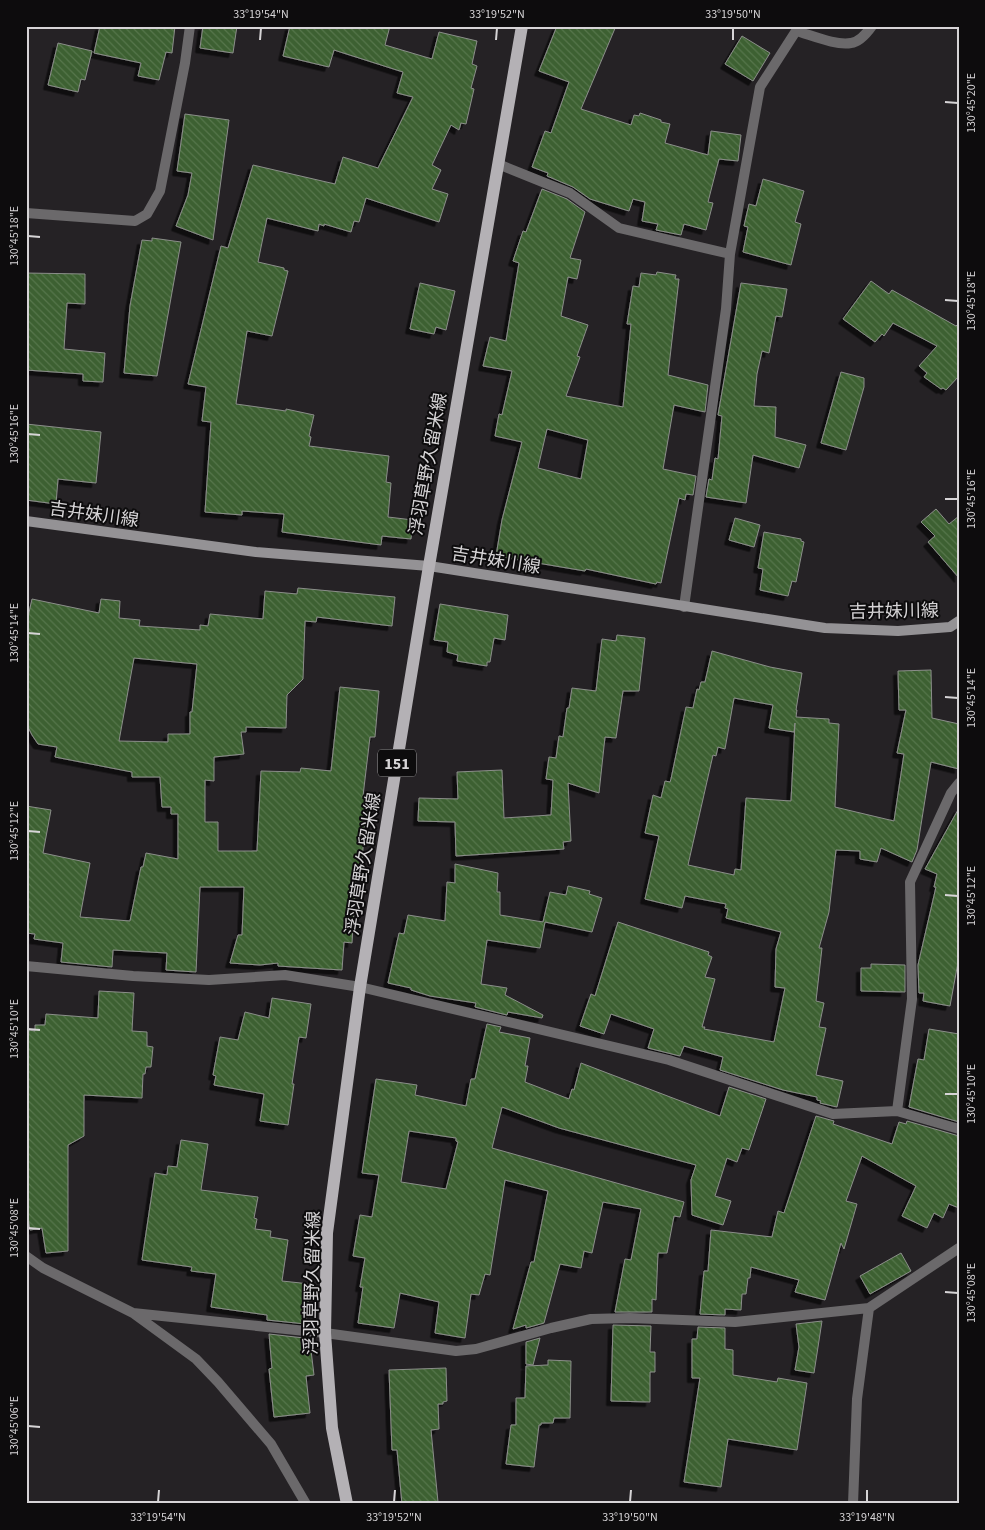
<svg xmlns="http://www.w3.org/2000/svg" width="985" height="1530" viewBox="0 0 985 1530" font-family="'Source Sans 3','Noto Sans JP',sans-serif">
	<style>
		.building { fill: url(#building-back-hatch); stroke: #8b8e8a; fill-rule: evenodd; filter: url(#shadow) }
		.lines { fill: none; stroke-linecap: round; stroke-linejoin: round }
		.street { stroke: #6b696b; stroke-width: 10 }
		.secondary { stroke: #949295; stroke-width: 10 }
		.primary { stroke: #b4b1b5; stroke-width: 12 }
		.ticks { fill: none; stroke: #d6d4d6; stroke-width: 2 }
		.labels { text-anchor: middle; stroke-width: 4; stroke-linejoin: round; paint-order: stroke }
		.shield { fill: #0d0c0d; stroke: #9a989a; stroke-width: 1 }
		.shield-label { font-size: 16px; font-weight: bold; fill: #d6d4d6 }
		.street-label { font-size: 18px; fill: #d6d4d6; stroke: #0d0c0d }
		.neatline { fill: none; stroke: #d6d4d6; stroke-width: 2 }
		.ticks-label { font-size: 12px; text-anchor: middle; fill: #d6d4d6 }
	</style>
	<defs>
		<pattern id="building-back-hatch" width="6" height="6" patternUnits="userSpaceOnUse" patternTransform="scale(1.25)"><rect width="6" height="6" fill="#3c6030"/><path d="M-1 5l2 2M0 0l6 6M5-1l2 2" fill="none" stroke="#57764d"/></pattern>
		<filter id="shadow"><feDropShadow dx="-4.5" dy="4.5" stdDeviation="0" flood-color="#0009"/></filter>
	</defs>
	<rect width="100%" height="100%" fill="#252225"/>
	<path class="building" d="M100,26H175L172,53L166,52L159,80L138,76L141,63L94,53Z
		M203,26H237L233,53L200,48Z
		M290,26H390L385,45L432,59L439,32L477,41L472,64L477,66L471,88L474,89L466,124L461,123L459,130L451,125L432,165L441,170L432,189L448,194L439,222L366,198L359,222L354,221L351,232L324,224V226L319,224L318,231L267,218L258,262L284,268V270L288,271L272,336L247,331L236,404L286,411V409L314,415L309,436L311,437L309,446L389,456L386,482L391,483L388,517L413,520L411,539L382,536L381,545L282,532L284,514L242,511V515L205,512L211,422L202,421L206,387L188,384L221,246L228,248L253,165L335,184L343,157L378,168L413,97L397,93L403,72L334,50L329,67L283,56Z
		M557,26H616L581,109L631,125L634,115L639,116L640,113L661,120V122L670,124L665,143L708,155L711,131L741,135L738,161L719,159L708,202L713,203L706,230L684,224L681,235L656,230L658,224L642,221L645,202L633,199L629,211L590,199L573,187L547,176L548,173L532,167L545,131L551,133L569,82L539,71Z
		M742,36L770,53L753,81L725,64Z
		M58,43L92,51L85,80L81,79L78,92L48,85Z
		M185,114L229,120L213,240L176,226L188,195L192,173L177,171Z
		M763,179L804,191L795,222L801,224L791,265L743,252L748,227L744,226L749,204L756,206Z
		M542,189L567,199L585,212L570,258L581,260L577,279L568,277L561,316L588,325L577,356L580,357L566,396L623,407L631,324H627L633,286L639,287L641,273L656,275L657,272L676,275L675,279H679L668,375L708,385L705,412L674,405L663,469L696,476L693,495L686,494L685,500L679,498L661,583L657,582L656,584L586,569L585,571L496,556L502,520L522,442L495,436L499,414L502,415L512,371L483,366L490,337L506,341L519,263L513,261L523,231L526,232ZM547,429L588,440L581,479L538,468Z
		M152,238L181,242L157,376L124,373L130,306L142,240L152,241Z
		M26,273L85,274V304L67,303L64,349L105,353L103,382L83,381V374L26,370Z
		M871,281L889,294L892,290L956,326L959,323V376L946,390L943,388L941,389L924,377L927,373L919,366L937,346L893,323L884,336L882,334L875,342L843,319Z
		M420,283L455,291L446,330L436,327L434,334L410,329Z
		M741,283L787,289L782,317L776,316L769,353L762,351L757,374L754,406L776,407L775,437L806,445L799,468L753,455L746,503L706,497L709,479L712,480L715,458L718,459L722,416L718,415Z
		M841,372L864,378V387L846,450L821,443Z
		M26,424L101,432L96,483L58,479L56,504L26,500Z
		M936,509L949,524L959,516V578L928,542L935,536L921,522Z
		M735,518L760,525L754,547L729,540Z
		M764,532L801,539V541L804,542L796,582L792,581L788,596L760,590L763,569L758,568Z
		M298,588L395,597L392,626L317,617L316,622L305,621L303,679L287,695L286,728L246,727V732H241L244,754L214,757V781L205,780V822H218V851H257L261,771L300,772L301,768L331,771L340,687L379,691L375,737H370L363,796H368L367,820H365L361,877H356L352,943L344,942L342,970L278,966V963L260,965L230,963L238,935H242L244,887H200L196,972L166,970L167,953L113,950L112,967L61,962L63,943L34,939L35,934L26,933V806L51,810L43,853L90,863L80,917L130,921L141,867H143L146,853L178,859V814H171V807H162L160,777H132V772L55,757L57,747L38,744L32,735L26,723V626L32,599L99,613L101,599L120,601L119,618L140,620L139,626L200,630V625L208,626L210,614L263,619L265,591L297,594ZM134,658L197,664L192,712H190V734H168V742L119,741Z
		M440,604L508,615L505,640L494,638L490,662H487V666L457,661L458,655L447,652L448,642L434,640Z
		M617,635L645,638L639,691H623L616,738L605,737L599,793L568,783L571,841L563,842L564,849L456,856L455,822L418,821L419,798L458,799L457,772L502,770L504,818L551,815L553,780L546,779L549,757L556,758L559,736L563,737L567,708H569L572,688L596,691L602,639L616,641Z
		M712,651L770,667L802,673L796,710H797L796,717L829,719V723L839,724L835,807L894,821L904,754L897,753L906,710H899L898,671L931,670L932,718L959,724V769L931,762L917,850L912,862L881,848L877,862L860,859V851L836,850L829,912L819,948H822L816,1001L824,1003L819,1027L826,1028L816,1075L843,1081L837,1107L820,1103L821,1101L817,1100V1097L783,1090L720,1070L723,1057L684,1046L680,1056L648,1048L654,1029L611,1014L604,1034L580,1026L591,994L595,996L618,922L709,952L708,955L712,957L705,977L715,979L702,1027H705L704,1029L774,1042L785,988L775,987L776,949L781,932L726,918L728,909L725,908L726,904L685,896L682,908L645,899L659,836L645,833L653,795L661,798L665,781L670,782L671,779L686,707L693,708L697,689L699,690L701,682H705ZM734,698L773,705L769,728L794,732L795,723L791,801L746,798L741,870L735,869L734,875L688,865L713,755L716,756L718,747L725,749Z
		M959,808V957L950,1006L923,1001L924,993H919L918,965L936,887H934L937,874L925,869Z
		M455,864L498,873L497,892H500V915L543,922L550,892L566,895L568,886L590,891L589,894L602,898L592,932L545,922L540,948L487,940L481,984L507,988L505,995L543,1015L542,1018L508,1012L507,1015L475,1007L476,1003L430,996L411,990V988L388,983L399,933L404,934L408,915L445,921L447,882L455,883Z
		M871,964L905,965V992L861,991V968H871Z
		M99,991L134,993L132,1031L147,1032V1046L153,1047L151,1067H146L145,1074H143L142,1098L84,1095V1136L68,1145V1251L46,1253L42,1228L30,1230L26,1204V1037H28L29,1030L35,1031V1025H45L46,1014L98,1018Z
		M272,998L311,1004L306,1038L299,1037L292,1084H294L288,1125L260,1121L264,1094L214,1085L216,1076L213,1075L220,1037L238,1040L245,1012L269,1018Z
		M487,1024L501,1027L499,1032L530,1038L525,1066H528L525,1082L569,1099L572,1089L574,1090L581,1063L720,1116L729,1087L766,1099L749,1150L742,1148L737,1162L727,1158L715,1196L731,1201L723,1225L692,1215L691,1180L696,1165L559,1128L502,1107L492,1148L684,1202L680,1217L674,1216L667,1253H658L656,1300L652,1299V1312H615L625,1259L631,1260L641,1209L603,1202L592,1253L584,1251L581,1268L560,1264L544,1323L526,1328V1325L513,1329L531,1262H534L548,1191L505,1180L490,1275L485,1274L479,1295L471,1294L465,1338L435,1333L439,1302L400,1293L394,1328L358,1323L363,1287H360L365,1258L353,1256L360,1215L372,1217L379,1175L362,1173L376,1079L417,1085L415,1095L466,1106L471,1079H475ZM409,1131L456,1138V1141L458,1142L446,1189L401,1182Z
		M929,1029L959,1034V1122L909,1107L918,1059L924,1060Z
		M816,1116L834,1121L833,1124L892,1144L899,1122L906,1124L907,1121L959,1136V1208L949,1204L943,1218L934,1213L927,1228L902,1216L916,1186L862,1156L846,1201L857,1204L844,1249L841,1243L825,1300L795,1292L799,1280L751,1267L750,1278H748L746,1294H742L741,1310L725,1309V1315L700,1314L704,1271H708L711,1230L772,1237L778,1211L784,1213Z
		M181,1140L208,1144L201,1190L258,1197L254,1218L257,1219L255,1229L271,1231L270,1237L288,1240L282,1281L310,1284L306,1324L267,1320V1315L211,1307L216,1274L191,1271L192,1267L142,1260L155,1173L167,1175L168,1166L177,1167Z
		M901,1253L911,1271L870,1294L860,1276Z
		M822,1321L814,1373L795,1370L799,1347L796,1324Z
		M613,1325L651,1326L650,1352H655V1372H650V1402L611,1401Z
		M698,1327L725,1328V1349L733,1350V1375L777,1382L778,1378L807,1383L797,1450L728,1439L721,1487L684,1482L700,1378H692V1339H697Z
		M269,1334L304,1338V1343L310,1342L314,1375L306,1376L310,1413L274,1417L269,1369L272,1368Z
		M540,1338L533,1365L526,1364V1342Z
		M548,1360L571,1361L570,1418H554L553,1423H541V1425H539L534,1467L506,1464L511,1425H516V1398H525L526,1366L548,1365Z
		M446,1368L447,1401L443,1402V1404H438L439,1429L431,1430L438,1502L402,1504L397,1450H392L389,1370Z"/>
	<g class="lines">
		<path class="street" d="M796,31C811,35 836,46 851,43C859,42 867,33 872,26
			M498,164L570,193L619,228L730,254
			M26,213L135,221L147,214L160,191L185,63L190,26
			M684,607L726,309L730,254L760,87L796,31L797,26
			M26,966L133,976L209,980L285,975L360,987L669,1060L833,1114L897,1111L959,1129
			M897,1111L912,999L910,882L951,793L959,783
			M26,1256L43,1268L133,1313L196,1359L218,1382L271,1444L306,1504
			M133,1313L325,1333L456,1351L476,1349L551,1328L591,1319L630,1318L735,1322L869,1308L959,1248
			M853,1504L857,1399L869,1308"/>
		<path class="secondary" d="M26,521L256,552L429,566L825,628L898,631L950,627L959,621"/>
		<path class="primary" d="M347,1504L332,1428L325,1333L327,1233L360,987L429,566L522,26"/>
	</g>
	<path class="ticks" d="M260,40L261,28M496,40L497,28M733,40V28M945,102L958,103M28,236L40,237M945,300L958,301M28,434L40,435M945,499H958M28,633L40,634M945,697L958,698M28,831L40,832M945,895L958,896M28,1029L40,1030M945,1094H958M28,1228L40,1229M945,1292L958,1293M28,1426L40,1427M158,1502L159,1490M394,1502L395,1490M630,1502L631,1490M867,1502V1490"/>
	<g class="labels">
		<rect class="shield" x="378" y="749.5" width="38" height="27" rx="4"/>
		<g class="shield-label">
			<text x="397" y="769">151</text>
		</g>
		<g class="street-label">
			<text transform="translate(428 464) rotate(-80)" y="6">浮羽草野久留米線</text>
			<text transform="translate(94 514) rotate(8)" y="6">吉井妹川線</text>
			<text transform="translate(496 560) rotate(9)" y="6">吉井妹川線</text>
			<text transform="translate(894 611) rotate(-1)" y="6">吉井妹川線</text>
			<text transform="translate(363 864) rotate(-81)" y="6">浮羽草野久留米線</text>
			<text transform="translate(312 1283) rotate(-89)" y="6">浮羽草野久留米線</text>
		</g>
	</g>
	<rect width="985" height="1530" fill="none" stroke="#0d0c0d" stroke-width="55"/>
	<rect x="28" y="28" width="930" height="1474" class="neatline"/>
	<g class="ticks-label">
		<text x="261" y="18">33°19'54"N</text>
		<text x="497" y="18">33°19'52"N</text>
		<text x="733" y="18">33°19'50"N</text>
		<text transform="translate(971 103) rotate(-90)" y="4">130°45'20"E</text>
		<text transform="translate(14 236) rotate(-90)" y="4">130°45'18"E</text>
		<text transform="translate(971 301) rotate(-90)" y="4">130°45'18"E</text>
		<text transform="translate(14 434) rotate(-90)" y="4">130°45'16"E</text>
		<text transform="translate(971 499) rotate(-90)" y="4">130°45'16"E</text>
		<text transform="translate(14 633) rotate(-90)" y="4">130°45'14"E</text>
		<text transform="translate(971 698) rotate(-90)" y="4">130°45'14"E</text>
		<text transform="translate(14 831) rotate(-90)" y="4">130°45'12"E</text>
		<text transform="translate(971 896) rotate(-90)" y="4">130°45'12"E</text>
		<text transform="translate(14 1029) rotate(-90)" y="4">130°45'10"E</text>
		<text transform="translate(971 1094) rotate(-90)" y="4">130°45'10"E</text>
		<text transform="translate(14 1228) rotate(-90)" y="4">130°45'08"E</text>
		<text transform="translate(971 1293) rotate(-90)" y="4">130°45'08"E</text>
		<text transform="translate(14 1426) rotate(-90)" y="4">130°45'06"E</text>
		<text x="158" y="1521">33°19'54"N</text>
		<text x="394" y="1521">33°19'52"N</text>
		<text x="630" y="1521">33°19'50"N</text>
		<text x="867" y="1521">33°19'48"N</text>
	</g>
</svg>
